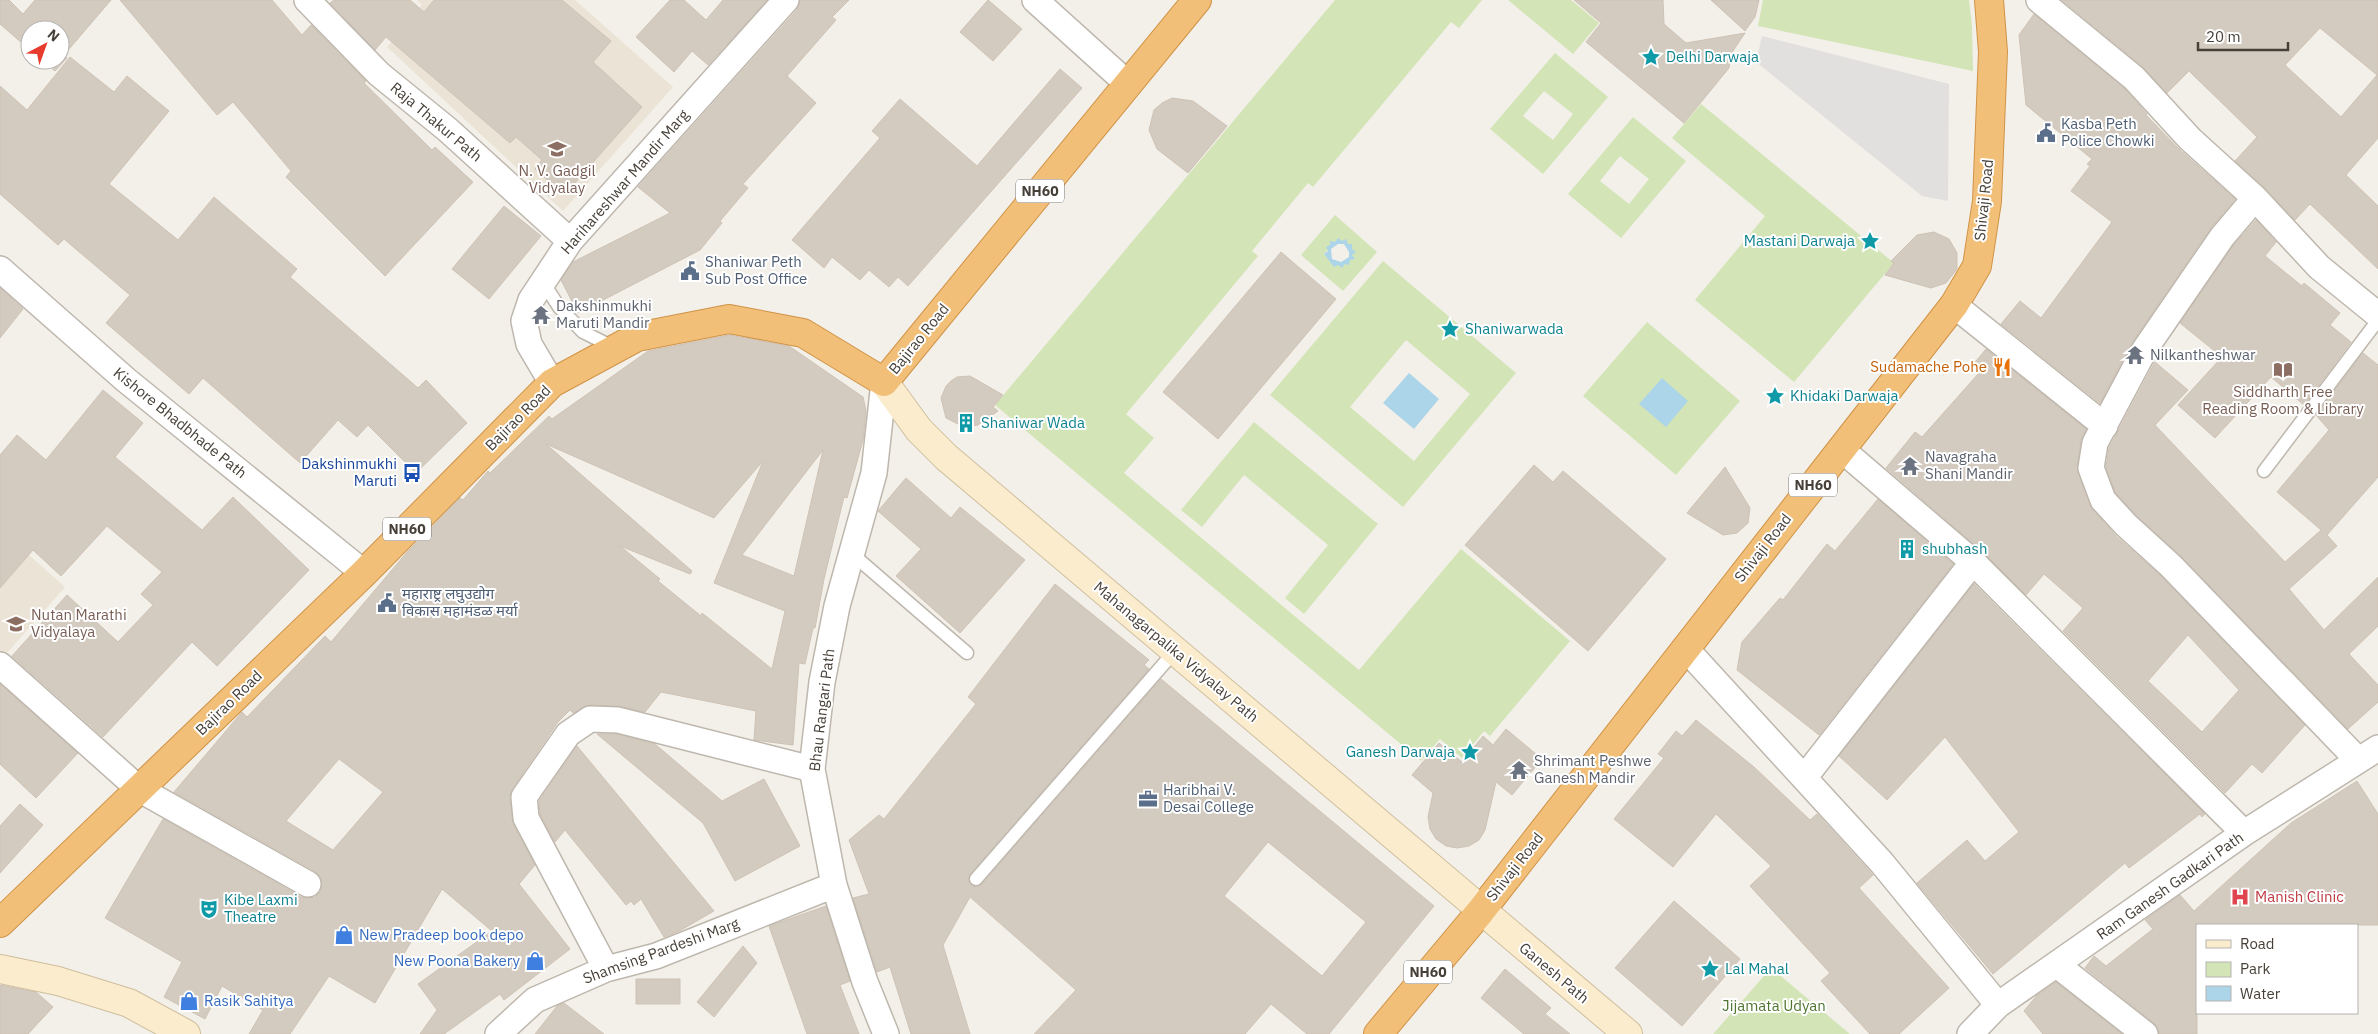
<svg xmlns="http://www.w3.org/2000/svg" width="2378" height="1034" viewBox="0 0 2378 1034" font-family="'IBM Plex Sans','Noto Sans Devanagari',sans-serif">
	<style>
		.education { fill: #ebe3d5 }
		.green { fill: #d3e4b6; fill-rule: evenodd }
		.parking { fill: #e2e0de }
		.water { fill: #acd5ea; fill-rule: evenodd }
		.building { fill: #d4cbc0; stroke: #cec2b4; fill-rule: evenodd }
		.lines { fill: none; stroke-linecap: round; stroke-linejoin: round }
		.lane-casing { stroke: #beb7ad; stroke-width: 15 }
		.street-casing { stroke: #beb7ad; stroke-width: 28 }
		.secondary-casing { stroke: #cfbe9d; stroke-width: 30 }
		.highway-casing { stroke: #d09347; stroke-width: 30 }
		.lane { stroke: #fff; stroke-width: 12 }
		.street { stroke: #fff; stroke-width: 25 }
		.secondary { stroke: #faeccd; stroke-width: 28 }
		.highway { stroke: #f1bf77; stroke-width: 28 }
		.labels { text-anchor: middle; stroke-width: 4; stroke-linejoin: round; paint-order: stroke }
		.shield { fill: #fff; stroke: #7e7974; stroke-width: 1 }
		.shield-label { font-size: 14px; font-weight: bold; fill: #474039 }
		.culture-label { font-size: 15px; fill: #0d838f; stroke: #fff; text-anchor: start }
		.street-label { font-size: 15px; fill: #474039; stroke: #fff }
		.service-label { font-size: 15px; fill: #4e5e75; stroke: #fff; text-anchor: start }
		.education-label { font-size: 15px; fill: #785e54; stroke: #fff }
		.worship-label { font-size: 15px; fill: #5b616d; stroke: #fff; text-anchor: start }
		.food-label { font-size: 15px; fill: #c56008; stroke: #fff; text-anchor: end }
		.transit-label { font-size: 15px; fill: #164399; stroke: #fff; text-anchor: end }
		.health-label { font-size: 15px; fill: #be3a42; stroke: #fff; text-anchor: start }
		.shop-label { font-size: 15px; fill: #366cbe; stroke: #fff; text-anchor: start }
		.park-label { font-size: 15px; fill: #4f7430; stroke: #fff }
	</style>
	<rect width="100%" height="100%" fill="#f3f0ea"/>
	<path class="education" d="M417,0H575L673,87L563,211L387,47L422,5Z
		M0,529L65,587L0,661Z"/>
	<path class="green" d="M1335,0H1482L1459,28L1451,22L1313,187L1308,183L1252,251L1258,256L1126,414L1154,438L1124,473L1359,670L1461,549L1570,641L1490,736L1484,731L1462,758L1440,739L1421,761L995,405Z
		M1508,0H1571L1599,23L1573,54Z
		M1763,0H1969L1972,25L1973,71L1758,26Z
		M1555,53L1608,97L1543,174L1490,129ZM1544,91L1573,114L1553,140L1523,116Z
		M1701,104L1894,263L1794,382L1695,300L1765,216L1672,138Z
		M1633,117L1686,161L1621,238L1568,194ZM1620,156L1649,179L1629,204L1600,181Z
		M1335,215L1377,252L1343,291L1301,255ZM1342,241L1352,249V255L1344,264L1338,265L1324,254L1335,242Z
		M1383,261L1516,373L1403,507L1270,395ZM1406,340L1470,394L1414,461L1350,407Z
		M1647,322L1740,401L1676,475L1583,396Z
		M1254,422L1378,524L1304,614L1285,598L1328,545L1244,475L1202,527L1181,510Z
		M1771,968L1850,1034H1713Z"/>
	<path class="parking" d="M1762,36L1949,84L1948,201L1922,196L1756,62Z"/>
	<path class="water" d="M1338,238L1342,241L1346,239L1348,244H1352V249L1356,252L1352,255L1355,259L1350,260L1349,265L1345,264L1342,268L1338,265L1334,267L1324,254L1328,251L1326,247L1330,245V241L1335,242ZM1338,244H1344L1349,252V257L1341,262L1332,259L1331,249Z
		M1409,373L1439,399L1414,429L1383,403Z
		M1662,378L1688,401L1666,427L1639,404Z"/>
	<path class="building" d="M0,0H9L23,14L35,0H111L64,55L67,58L55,71L42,60H60V30H30V50L0,24Z
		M120,0H272L302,35L311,25L366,81L364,83L432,150L435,147L473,182L385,276L286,177L291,171L233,102L217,115Z
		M334,0H410L424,12L434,0H562L611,41L593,62L642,107L564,195L535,169L542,160L516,137L510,143L386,37L375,50L330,3Z
		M670,0H684L706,20L723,0H767L708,65L692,51L674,72L636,37Z
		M800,0H849L832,17L836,20L787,76L816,103L743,184L748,188L720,221L722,223L700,250L578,313L561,280L573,262L670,213L638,187L797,10Z
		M988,0L1022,29L993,61L960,32Z
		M1574,0H1663L1664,24L1686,43L1745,33L1731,54L1729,68L1684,123L1586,42L1601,23Z
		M1711,0H1759L1755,17L1745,31Z
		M2062,0H2378V138L2346,175L2378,206V269L2310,204L2295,220L2265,188L2235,161L2257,137L2189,71L2167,93L2143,67ZM2320,28L2377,75L2341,117L2285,65Z
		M2034,14L2124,88L2147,114L2146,115L2180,150L2235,199L2210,229L2133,341L2100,403L2001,324L2020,301L2041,318L2112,222L2071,191L2090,166L2087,164L2092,159L2026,105L2019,35Z
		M70,57L114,92L127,76L169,111L109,184L178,240L214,197L297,269L290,277L418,388L426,380L467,423L416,473L368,425L357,437L338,420L300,463L203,378L189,394L106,323L130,295L64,239L58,245L0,194V86L27,110Z
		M1060,69L1082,88L908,286L898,277L889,287L869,270L860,280L832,257L824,268L792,240L880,138L872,131L900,99L977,166Z
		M1172,98L1193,101L1227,126L1188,173L1157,149L1149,130L1154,110L1162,103Z
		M504,206L541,236L489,299L452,269Z
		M2256,220L2276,242L2265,256L2302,286L2304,283L2340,313L2330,325L2351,342L2304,405L2271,377L2215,438L2178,405L2222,357L2180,323L2233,246Z
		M1934,232L1949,239L1957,253V269L1946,283L1931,288L1885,275L1894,263L1891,261L1917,235Z
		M1281,252L1336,299L1218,439L1163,392Z
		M0,288L23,309L0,338Z
		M729,335L789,346L863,397L866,411L863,440L847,498L844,497L824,579L815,628H813L805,664L799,663L793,745L754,740L756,711L661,692L645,712L619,706L591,705L573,713L570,710L558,722L512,789L510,798L513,824L535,865L519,884L570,949L504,1000L500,994L444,1034H420L437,1010L418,984L492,931L442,889L375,1003L329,976L290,1034H249L263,1010L222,986L205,1019L164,997L182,962L105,918L163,819L301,897L308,898L315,897L321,891V877L315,871L174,792L242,712L247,717L325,636L331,642L408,551L460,498L463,500L488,471L490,473L549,416L552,419L648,351ZM546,444L714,518L763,461L714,583L785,611L772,669L702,613L701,616L658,581L660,579L620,546L690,574L692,571ZM823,450L794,576L742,555ZM339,759L383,792L333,850L286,821Z
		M1986,349L2086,429L2081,440L2077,466L2092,509L2116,536L2161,576L2305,725L2262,773L2252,764L2225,793L2063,631L2083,608L2044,574L2026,595L1982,551L1886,468L1915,432L1922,437L1979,373L1971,367ZM2188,635L2239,690L2202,732L2148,681Z
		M2363,353L2378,365V477L2327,535L2337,546L2289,589L2324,630L2378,577V626L2349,654L2378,685V702L2348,729L2181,556L2136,515L2115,492L2106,467L2109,448L2155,362L2188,390L2155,425L2285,562L2321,530L2277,492L2329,430L2316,415Z
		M970,376L1003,395L993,407L998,411L978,425L964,427L946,418L941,398L946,386L951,381L957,377Z
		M103,390L143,423L115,457L202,530L233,497L309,570L217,666L192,642L103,737L12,656L67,595L118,642L153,605L141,594L162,572L107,526L61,576L33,550L0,588V455L17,435L46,460Z
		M1534,465L1553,482L1563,471L1666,559L1588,651L1465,545Z
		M1725,467L1750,508L1748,523L1737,533L1723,535L1687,513Z
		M906,478L951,518L960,507L1025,560L960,633L896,576L921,549L878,511Z
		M1878,499L1953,564L1819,735L1737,670L1742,642L1780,598L1783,600L1827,544L1835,551Z
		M1055,584L1149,660L1144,665L1149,669L970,874L969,882L975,887L982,884L1161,679L1434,906L1329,1034H1307L1271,1004L1245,1034H1034L1076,990L970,897L943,945L970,1034H911L890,967L877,972L853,898L869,894L849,840L879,815L884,819L976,704L968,697ZM1268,842L1366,922L1322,976L1224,896Z
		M1974,584L2205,814L2202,817L2200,814L2129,868L2125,863L1993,974L1917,883L1967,840L1985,861L2019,832L1945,737L1887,800L1839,756Z
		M0,684L78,753L36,798L0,764Z
		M1696,720L1754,767L1810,820L1817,814L1873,875L1859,888L1949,988L1899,1034H1870L1821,981L1830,973L1750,886L1771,866L1716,814L1673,867L1614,819L1664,758L1658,754L1676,731L1682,736Z
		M1506,729L1542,759L1512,795L1496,782L1485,830L1479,840L1469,846L1457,848L1446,846L1436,839L1430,829L1428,817L1433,793L1412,775L1439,743L1462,762L1483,736L1493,745Z
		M597,734H616L655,744L722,801L764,779L800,846L735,881L703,823Z
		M577,746L714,911L681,930L664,937L641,899L634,905L631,901L626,905L565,830L555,842L540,814L539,801Z
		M2357,781L2378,814V925H2197V1034H2159L2154,1023L2085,968L2094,956L2106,966L2153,929L2145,920L2180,895L2194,911L2291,823Z
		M20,804L43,825L0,873V826Z
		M1674,901L1740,959L1682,1026L1615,968Z
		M826,906L850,981L840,985L859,1034H807L769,926Z
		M743,946L757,963L714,1017L697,1002Z
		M1505,969L1551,1008L1545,1014L1570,1034H1524L1481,998Z
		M636,979H680V1004H636Z
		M2056,982L2122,1034H2043L2024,1011L2037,995Z
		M0,985L36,992L53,1007L28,1034H0Z
		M564,1003L604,1034H535L557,1006Z"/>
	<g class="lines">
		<g class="lane-casing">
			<path id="lane" d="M543,282L559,307L583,332L615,348
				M2264,471L2378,320
				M851,553L967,653
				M976,879L1175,651"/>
		</g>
		<g class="street-casing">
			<path id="street" d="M307,0L379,74L448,130L570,241
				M1035,0L1128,84
				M2039,0L2134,78L2190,139L2255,198L2319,267L2378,315
				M2255,198L2222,237L2145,349L2095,443L2091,468L2103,500L2126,525L2171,566L2357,759
				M0,269L126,380L364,573
				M1954,305L2105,426
				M884,382L874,473L837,606L822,682L812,769L834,885L865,982L886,1034
				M552,383L529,344L524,321L531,300L570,241L786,0
				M1973,562L2244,833
				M1685,648L1882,863L1998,1005
				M0,665L139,789L308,884
				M1804,778L1973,562L1841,449
				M2057,965L2145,1034
				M606,969L526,818L524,797L568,734L590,719L618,720L812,769
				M498,1034L535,1000L606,969L656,956L834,885
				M1970,1034L1998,1005L2244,833L2378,748"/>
		</g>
		<g class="secondary-casing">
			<path id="secondary" d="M884,382L919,430L946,457L1628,1034
				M0,969L58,981L129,1003L186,1034"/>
		</g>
		<g class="highway-casing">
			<path id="highway" d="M0,923L364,573L552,383L637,337L729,319L803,333L884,382L1197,0
				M1378,1034L1480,912L1954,305L1977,266L1987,201L1993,52L1989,0"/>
		</g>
		<use href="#lane" class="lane"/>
		<use href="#street" class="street"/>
		<use href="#secondary" class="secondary"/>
		<use href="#highway" class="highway"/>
	</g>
	<defs>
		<g id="sight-bare" transform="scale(1.5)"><path d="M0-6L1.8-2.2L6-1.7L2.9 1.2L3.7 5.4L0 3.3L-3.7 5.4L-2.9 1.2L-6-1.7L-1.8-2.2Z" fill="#0f9aa8" stroke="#fff" stroke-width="2.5" paint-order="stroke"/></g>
		<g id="civic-bare" transform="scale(1.5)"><path d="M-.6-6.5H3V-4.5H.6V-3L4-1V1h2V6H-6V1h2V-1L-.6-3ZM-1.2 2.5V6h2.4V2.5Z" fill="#5c6f8a" stroke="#fff" stroke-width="2.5" paint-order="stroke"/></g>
		<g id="school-bare" transform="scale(1.5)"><path d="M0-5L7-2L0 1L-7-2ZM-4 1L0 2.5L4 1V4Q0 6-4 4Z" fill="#8d6e63" stroke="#fff" stroke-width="2.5" paint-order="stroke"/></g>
		<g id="temple-bare" transform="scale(1.5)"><path d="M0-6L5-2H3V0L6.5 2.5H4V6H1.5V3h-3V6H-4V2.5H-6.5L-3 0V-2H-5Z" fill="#6b7280" stroke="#fff" stroke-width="2.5" paint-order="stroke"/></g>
		<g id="restaurant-bare" transform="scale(1.5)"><path d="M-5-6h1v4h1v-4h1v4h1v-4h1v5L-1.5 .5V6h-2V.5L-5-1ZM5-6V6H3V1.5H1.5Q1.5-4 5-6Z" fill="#e8710a" stroke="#fff" stroke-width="2.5" paint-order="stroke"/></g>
		<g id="library-bare" transform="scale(1.5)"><path d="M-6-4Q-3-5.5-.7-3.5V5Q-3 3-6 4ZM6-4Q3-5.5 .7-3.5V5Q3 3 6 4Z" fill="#8d6e63" stroke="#fff" stroke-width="2.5" paint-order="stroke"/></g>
		<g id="building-bare" transform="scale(1.5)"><path d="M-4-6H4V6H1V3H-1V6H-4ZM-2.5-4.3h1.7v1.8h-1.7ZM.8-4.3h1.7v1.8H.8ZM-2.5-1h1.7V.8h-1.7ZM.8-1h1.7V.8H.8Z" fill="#0f9aa8" stroke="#fff" stroke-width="2.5" paint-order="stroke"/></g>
		<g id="bus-bare" transform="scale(1.5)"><path d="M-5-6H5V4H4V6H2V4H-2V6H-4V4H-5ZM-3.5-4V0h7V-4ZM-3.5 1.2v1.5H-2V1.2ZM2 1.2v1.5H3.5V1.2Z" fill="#1a4fb4" stroke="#fff" stroke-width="2.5" paint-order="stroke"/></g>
		<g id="office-bare" transform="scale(1.5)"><path d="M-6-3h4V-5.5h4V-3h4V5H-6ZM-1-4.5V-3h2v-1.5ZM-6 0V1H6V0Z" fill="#5c6f8a" stroke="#fff" stroke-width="2.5" paint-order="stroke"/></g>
		<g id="hospital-bare" transform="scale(1.5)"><path d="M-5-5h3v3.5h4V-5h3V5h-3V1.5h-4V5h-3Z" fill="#e0444e" stroke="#fff" stroke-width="2.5" paint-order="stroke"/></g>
		<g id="theatre-bare" transform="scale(1.5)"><path d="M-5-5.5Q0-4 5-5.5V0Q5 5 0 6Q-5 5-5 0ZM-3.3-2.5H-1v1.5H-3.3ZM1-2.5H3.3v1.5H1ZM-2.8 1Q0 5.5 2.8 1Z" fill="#0f9aa8" stroke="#fff" stroke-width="2.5" paint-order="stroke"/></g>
		<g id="shop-bare" transform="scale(1.5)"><path d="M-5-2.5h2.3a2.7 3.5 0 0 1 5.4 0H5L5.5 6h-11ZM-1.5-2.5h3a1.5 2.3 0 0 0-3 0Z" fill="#3f7fe0" stroke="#fff" stroke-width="2.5" paint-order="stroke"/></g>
	</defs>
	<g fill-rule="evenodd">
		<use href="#sight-bare" x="1651" y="57"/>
		<use href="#civic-bare" x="2046" y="133"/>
		<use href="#school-bare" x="557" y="149"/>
		<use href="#sight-bare" x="1870" y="241"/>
		<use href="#civic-bare" x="690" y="271"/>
		<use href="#temple-bare" x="541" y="315"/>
		<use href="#sight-bare" x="1450" y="329"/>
		<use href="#temple-bare" x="2135" y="355"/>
		<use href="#restaurant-bare" x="2002" y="367"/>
		<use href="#library-bare" x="2283" y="370"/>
		<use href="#sight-bare" x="1775" y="396"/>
		<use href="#building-bare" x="966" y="423"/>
		<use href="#temple-bare" x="1910" y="466"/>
		<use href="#bus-bare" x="412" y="473"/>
		<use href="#building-bare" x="1907" y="549"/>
		<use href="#civic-bare" x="387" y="603"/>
		<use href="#school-bare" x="16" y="624"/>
		<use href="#sight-bare" x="1470" y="752"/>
		<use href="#temple-bare" x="1519" y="770"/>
		<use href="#office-bare" x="1148" y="799"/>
		<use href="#hospital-bare" x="2240" y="897"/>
		<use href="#theatre-bare" x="209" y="909"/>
		<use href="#shop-bare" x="344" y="935"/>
		<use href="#shop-bare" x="535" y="961"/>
		<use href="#sight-bare" x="1710" y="969"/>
		<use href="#shop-bare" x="189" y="1001"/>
	</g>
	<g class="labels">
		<g class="shield">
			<rect x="1016" y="179.5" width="48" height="23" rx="4"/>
			<rect x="1789" y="473.5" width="48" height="23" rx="4"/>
			<rect x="383" y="517.5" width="48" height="23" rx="4"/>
			<rect x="1404" y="960.5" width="48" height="23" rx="4"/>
		</g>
		<g class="shield-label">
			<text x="1040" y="196">NH60</text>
			<text x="1813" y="490">NH60</text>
			<text x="407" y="534">NH60</text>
			<text x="1428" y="977">NH60</text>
		</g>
		<g class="culture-label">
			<text x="1666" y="62">Delhi Darwaja</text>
			<text x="1855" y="246" text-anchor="end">Mastani Darwaja</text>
			<text x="1465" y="334">Shaniwarwada</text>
			<text x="1790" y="401">Khidaki Darwaja</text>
			<text x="981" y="428">Shaniwar Wada</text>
			<text x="1922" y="554">shubhash</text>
			<text x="1455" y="757" text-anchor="end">Ganesh Darwaja</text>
			<text x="224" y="905">Kibe Laxmi<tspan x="224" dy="17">Theatre</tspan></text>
			<text x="1725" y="974">Lal Mahal</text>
		</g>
		<g class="street-label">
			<text transform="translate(436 122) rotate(40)" y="5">Raja Thakur Path</text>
			<text transform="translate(625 182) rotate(-49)" y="5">Harihareshwar Mandir Marg</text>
			<text transform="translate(1984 200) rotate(-84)" y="5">Shivaji Road</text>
			<text transform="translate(919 339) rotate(-51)" y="5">Bajirao Road</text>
			<text transform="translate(518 418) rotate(-45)" y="5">Bajirao Road</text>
			<text transform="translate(180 423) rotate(39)" y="5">Kishore Bhadbhade Path</text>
			<text transform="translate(1763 548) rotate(-52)" y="5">Shivaji Road</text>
			<text transform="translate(1176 652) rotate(40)" y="5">Mahanagarpalika Vidyalay Path</text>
			<text transform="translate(229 703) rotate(-44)" y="5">Bajirao Road</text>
			<text transform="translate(822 710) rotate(-83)" y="5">Bhau Rangari Path</text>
			<text transform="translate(1515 867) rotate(-52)" y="5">Shivaji Road</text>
			<text transform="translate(2170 886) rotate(-35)" y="5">Ram Ganesh Gadkari Path</text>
			<text transform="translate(661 951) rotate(-20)" y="5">Shamsing Pardeshi Marg</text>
			<text transform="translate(1554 973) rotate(40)" y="5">Ganesh Path</text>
		</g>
		<g class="service-label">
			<text x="2061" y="129">Kasba Peth<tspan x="2061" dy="17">Police Chowki</tspan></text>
			<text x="705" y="267">Shaniwar Peth<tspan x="705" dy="17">Sub Post Office</tspan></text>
			<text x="402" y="599">महाराष्ट्र लघुउद्योग<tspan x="402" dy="17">विकास महामंडळ मर्या</tspan></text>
			<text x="1163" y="795">Haribhai V.<tspan x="1163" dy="17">Desai College</tspan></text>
		</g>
		<g class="education-label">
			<text x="557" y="176">N. V. Gadgil<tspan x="557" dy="17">Vidyalay</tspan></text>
			<text x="2283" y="397">Siddharth Free<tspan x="2283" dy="17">Reading Room &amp; Library</tspan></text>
			<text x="31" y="620" text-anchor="start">Nutan Marathi<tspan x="31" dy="17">Vidyalaya</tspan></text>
		</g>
		<g class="worship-label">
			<text x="556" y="311">Dakshinmukhi<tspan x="556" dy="17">Maruti Mandir</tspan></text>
			<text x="2150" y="360">Nilkantheshwar</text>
			<text x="1925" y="462">Navagraha<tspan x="1925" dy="17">Shani Mandir</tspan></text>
			<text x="1534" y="766">Shrimant Peshwe<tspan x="1534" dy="17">Ganesh Mandir</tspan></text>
		</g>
		<g class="food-label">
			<text x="1987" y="372">Sudamache Pohe</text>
		</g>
		<g class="transit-label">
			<text x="397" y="469">Dakshinmukhi<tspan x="397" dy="17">Maruti</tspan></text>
		</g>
		<g class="health-label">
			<text x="2255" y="902">Manish Clinic</text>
		</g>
		<g class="shop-label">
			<text x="359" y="940">New Pradeep book depo</text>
			<text x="520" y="966" text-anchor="end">New Poona Bakery</text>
			<text x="204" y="1006">Rasik Sahitya</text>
		</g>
		<g class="park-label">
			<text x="1774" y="1011">Jijamata Udyan</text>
		</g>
	</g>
	<rect x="2196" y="924" width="162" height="90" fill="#ffffff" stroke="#b5b3b0"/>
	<rect x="2206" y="940" width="25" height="8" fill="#faeccd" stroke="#b5b3b0"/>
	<text x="2240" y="949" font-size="15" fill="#474039">Road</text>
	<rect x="2206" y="962" width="25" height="15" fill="#d3e4b6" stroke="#b5b3b0"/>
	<text x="2240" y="974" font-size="15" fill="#474039">Park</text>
	<rect x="2206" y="986" width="25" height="15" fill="#acd5ea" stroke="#b5b3b0"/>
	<text x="2240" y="999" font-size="15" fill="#474039">Water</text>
	<g transform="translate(45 45) rotate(41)"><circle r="24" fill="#ffffff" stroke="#b5b3b0"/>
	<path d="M0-4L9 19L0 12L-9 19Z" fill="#e73b2d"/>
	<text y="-8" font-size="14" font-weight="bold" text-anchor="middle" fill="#474039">N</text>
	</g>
	<path d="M2198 42v8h90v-8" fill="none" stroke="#474039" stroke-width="2.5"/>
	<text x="2206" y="42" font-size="15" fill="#474039" stroke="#ffffff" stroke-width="4" paint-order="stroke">20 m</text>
</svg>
